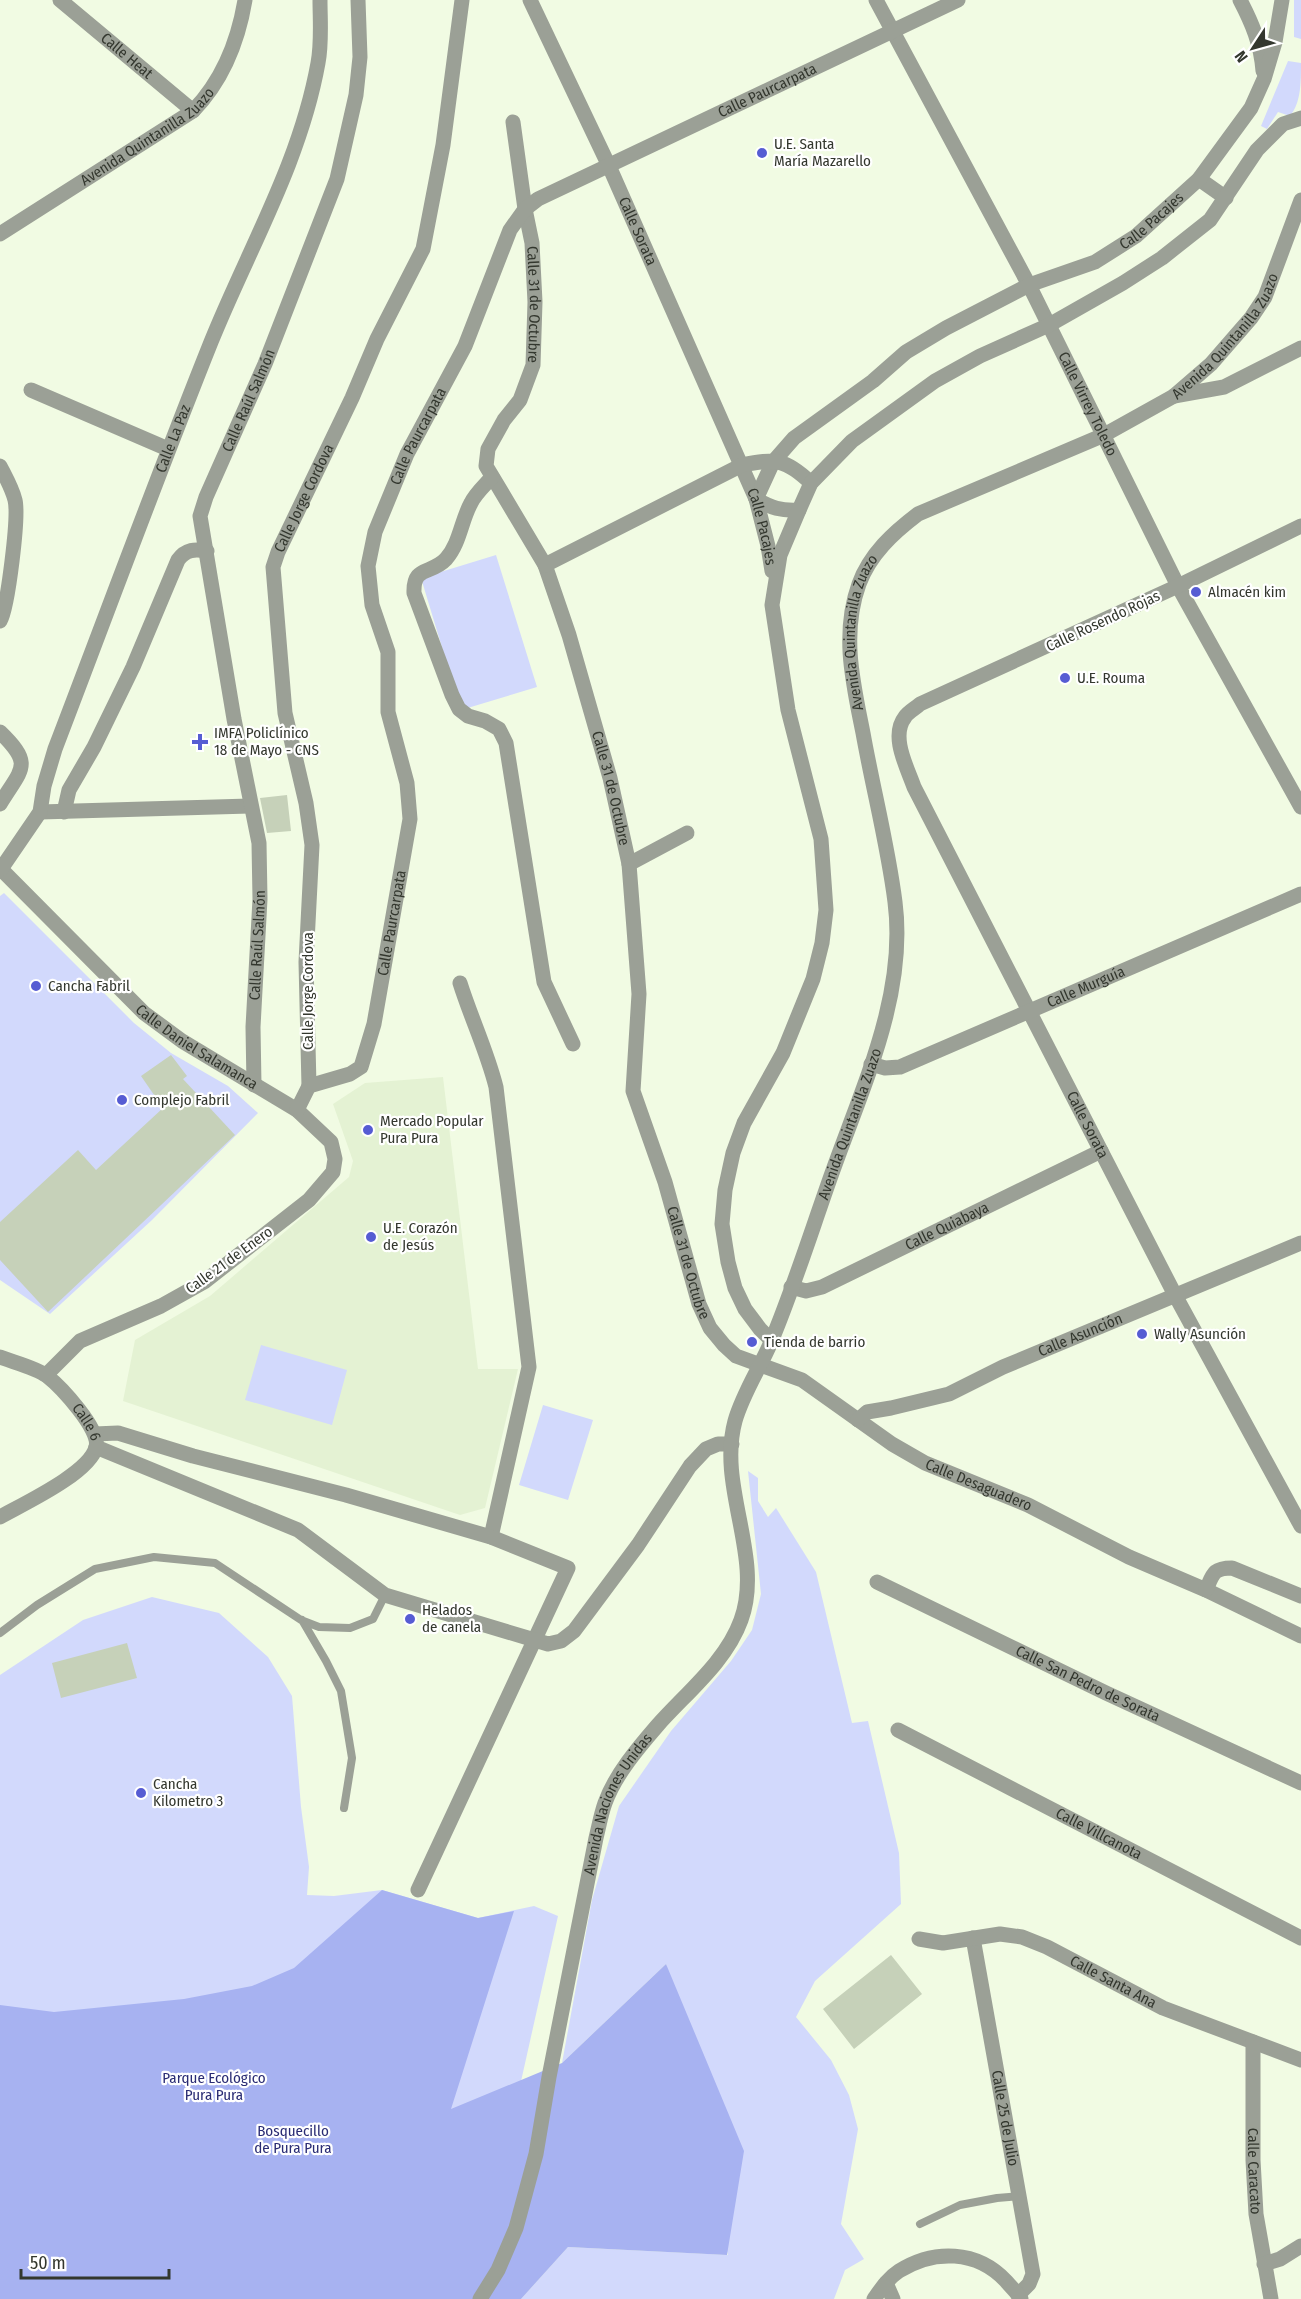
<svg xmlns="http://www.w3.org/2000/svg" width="1301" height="2299" viewBox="0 0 1301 2299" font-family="'Fira Sans Condensed',sans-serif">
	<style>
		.built { fill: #e4f2d3 }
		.green { fill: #d2d9fc }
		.forest { fill: #a7b2f1 }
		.building { fill: #c6d1b9 }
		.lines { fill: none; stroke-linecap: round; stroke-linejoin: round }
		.service { stroke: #9ba096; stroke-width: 8 }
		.minor { stroke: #9ba096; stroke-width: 15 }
		.tertiary { stroke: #9ba096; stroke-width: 15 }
		.poi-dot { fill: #565cd3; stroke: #fff; stroke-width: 2 }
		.labels { text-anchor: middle; stroke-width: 4.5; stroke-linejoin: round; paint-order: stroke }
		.street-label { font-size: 15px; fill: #33372e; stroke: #fff }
		.poi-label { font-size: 15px; fill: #33372e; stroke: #fff; text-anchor: start }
		.park-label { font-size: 15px; fill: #2a2c74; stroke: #fff }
	</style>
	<rect width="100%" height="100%" fill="#f1fbe3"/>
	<path class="built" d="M443,1077L478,1369H518L485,1508L460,1515L123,1401L135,1340L210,1296L349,1177L353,1161L333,1104L365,1083Z"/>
	<path class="green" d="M1294,0H1301V39L1294,37Z
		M1288,61L1301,63C1301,83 1301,103 1290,116L1278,112L1267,129L1261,126Z
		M496,555L537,687L461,710L421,578Z
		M4,893L134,1023L171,1053L228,1086L258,1113L152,1220L50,1314L0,1280V896Z
		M261,1345L347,1370L332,1425L245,1400Z
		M543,1405L593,1420L568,1500L519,1485Z
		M748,1471L758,1478V1501L768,1517L776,1508L816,1572L852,1723L868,1721L899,1853L901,1904L815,1981L796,2017L831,2060L849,2095L858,2129L841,2224L864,2259L845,2270L834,2299H521L568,2247L728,2255L666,1964L562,2063L592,1900L619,1806L671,1731L731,1661L752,1630L761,1594Z
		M152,1597L219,1613L268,1657L292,1696L301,1807L309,1867L307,1895L334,1896L382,1890L478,1918L534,1906L558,1916L496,2193L0,2299V1675L83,1620Z"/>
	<path class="forest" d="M382,1890L478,1918L514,1911L451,2109L562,2063L666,1964L744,2151L727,2255L568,2247L521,2299H0V2005L54,2012L184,1999L252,1986L294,1968Z"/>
	<path class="building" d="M287,795L291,831L267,833L260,798Z
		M171,1055L187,1076L183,1079L235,1135L48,1312L0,1260V1222L78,1150L96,1170L163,1108L141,1076Z
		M127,1643L137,1678L61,1698L52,1663Z
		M891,1955L922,1994L854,2049L823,2009Z"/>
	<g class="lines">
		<path class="service" d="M302,1620L326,1661L341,1691L352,1758L344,1808
			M0,1633L37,1605L95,1569L154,1557L215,1563L301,1620L319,1627L350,1628L373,1619L385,1595
			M920,2224L960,2205L997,2198L1020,2196"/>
		<g class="minor">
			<path id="s1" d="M60,0L193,111"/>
			<path id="s2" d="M530,0L609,166L756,499L768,546L772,571"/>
			<path id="s3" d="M876,0L1029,285L1178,586L1301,807"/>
			<path d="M1240,0C1252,23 1261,44 1263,71"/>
			<path id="s4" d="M513,122L525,209L532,243L535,302L533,365L520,400L504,420L488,449L486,466L545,565L569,635L610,778L629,864L639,994L633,1091L665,1182L699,1304L710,1328L724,1345L736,1356L802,1380L892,1444L925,1463L1028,1505L1129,1557L1206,1590L1301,1636"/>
			<path d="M1199,179L1226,198"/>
			<path d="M31,390L168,449"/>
			<path d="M1174,396L1224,387L1301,348"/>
			<path d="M492,477C485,485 475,494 471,503C461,521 460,543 446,559C431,575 413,565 414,593L452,695L459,709L468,716L485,721L499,729L506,743L544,982L573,1044"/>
			<path id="s5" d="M756,499L773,462L794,438L873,381L906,352L946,328L1029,285L1095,262L1136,236L1199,179L1251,108L1264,79L1275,42L1282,0"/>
			<path d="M756,499C771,508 781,511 799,510"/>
			<path id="s6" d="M1301,526L1178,586L920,704C916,708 908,712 905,717C890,736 907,767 914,787L1175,1295L1301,1526"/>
			<path d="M545,565L742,465C775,458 786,459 811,483"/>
			<path d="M0,732C34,765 22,768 0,804"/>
			<path d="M40,812L250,806"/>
			<path d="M64,812L69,790L94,747L133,667L178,560C186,549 195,549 207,551"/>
			<path d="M629,864L687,833"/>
			<path id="s7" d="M0,868L144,1013L182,1041L297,1110L331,1142L335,1159L333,1172L309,1200L204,1282L161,1306L80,1341L46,1375"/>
			<path id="s8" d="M1,869L40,812L44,786L55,749C107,613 157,477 211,342C248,250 300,163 318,63C322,43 320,20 320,0"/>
			<path d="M460,983C471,1018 487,1051 496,1087L529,1367L491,1537"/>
			<path id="s9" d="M871,1064L885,1068L900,1067L1301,894"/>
			<path id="s10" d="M254,1085L253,1027L260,899L259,843L234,719L200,516L206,497L265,364L337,179L356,95L360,57L358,0"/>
			<path id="s11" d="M309,1086L306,962L312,845L306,803L285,713L273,567L278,552L352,398L377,339L423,249L443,145L462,0"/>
			<path id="s12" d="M297,1110L309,1086L350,1074L361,1067L374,1024L410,819L407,783L388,712V652L372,605L368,566L375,532L407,454L465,346L510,230L525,209L538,199L958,0"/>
			<path id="s13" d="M791,1287L806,1291L822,1287L1101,1151"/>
			<path d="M771,1340L760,1329L745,1309L735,1288L728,1262L722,1224L725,1190L733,1153L744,1123L783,1053L813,979L822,943L826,910L821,839L788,710L772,605L780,555L799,510L811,483L852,441L935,381L980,356L1049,325L1123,283L1162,258L1210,220L1257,150L1283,124L1301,118"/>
			<path id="s14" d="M0,1357C13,1362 37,1368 47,1376C61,1387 101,1430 96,1447C90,1473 23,1504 0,1517"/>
			<path id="s15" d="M858,1420L867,1412L891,1408L949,1394L1003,1367L1301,1243"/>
			<path d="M95,1434L118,1433L193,1456L346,1495L491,1537L568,1568L418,1890"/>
			<path d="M96,1447L298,1530L385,1595L548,1644L561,1641L574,1631L638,1545L690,1466L706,1449L718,1444H732"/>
			<path id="s16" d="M877,1582L1106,1693L1301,1783"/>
			<path d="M1206,1590C1213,1574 1213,1568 1232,1568L1301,1596"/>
			<path id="s17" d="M898,1730L1301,1938"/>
			<path id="s18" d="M973,1938L1033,2274L1029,2284L1018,2295"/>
			<path id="s19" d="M919,1939L943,1943L1000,1934L1022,1937L1047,1947L1163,2008L1301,2060"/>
			<path id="s20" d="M1253,2042V2160L1256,2214L1271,2299"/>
			<path d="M1264,2264L1280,2259L1301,2246"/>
			<path d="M886,2283L893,2299"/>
		</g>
		<g class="tertiary">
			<path id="s21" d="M0,234L193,111C223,80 238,42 245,0"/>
			<path d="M0,466C5,476 12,488 15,500C19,516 8,607 0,621"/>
			<path id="s22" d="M480,2299L498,2270L516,2228L536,2154L549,2077L596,1838C599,1826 601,1814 605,1803C615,1775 638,1748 657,1726C686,1693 726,1662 741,1620C764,1557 717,1487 735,1421C743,1393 760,1368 771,1342C794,1287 812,1229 832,1173C862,1088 907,995 895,902C888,846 873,789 863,733C853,683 841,634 859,584C870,554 893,533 918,514L1104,435L1174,396L1211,364L1251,318L1265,297L1301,200"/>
			<path d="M874,2299C881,2289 888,2278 899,2271C934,2249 977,2250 1006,2281C1011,2287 1017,2292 1021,2299"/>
		</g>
	</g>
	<g class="poi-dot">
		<circle cx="762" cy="153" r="6"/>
		<circle cx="1196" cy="592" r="6"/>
		<circle cx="1065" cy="678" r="6"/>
		<path d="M197 733h6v6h6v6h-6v6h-6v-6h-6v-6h6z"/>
		<circle cx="36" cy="986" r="6"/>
		<circle cx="122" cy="1100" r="6"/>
		<circle cx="368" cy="1130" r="6"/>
		<circle cx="371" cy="1237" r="6"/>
		<circle cx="1142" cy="1334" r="6"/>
		<circle cx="752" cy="1342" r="6"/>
		<circle cx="410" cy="1619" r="6"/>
		<circle cx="141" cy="1793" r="6"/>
	</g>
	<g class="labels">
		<g class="street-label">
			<text dy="5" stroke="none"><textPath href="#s1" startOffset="87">Calle Heat</textPath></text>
			<text dy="5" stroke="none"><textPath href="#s12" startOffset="1256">Calle Paurcarpata</textPath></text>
			<text dy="5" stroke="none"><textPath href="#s21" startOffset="177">Avenida Quintanilla Zuazo</textPath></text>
			<text dy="5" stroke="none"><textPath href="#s5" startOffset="494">Calle Pacajes</textPath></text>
			<text dy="5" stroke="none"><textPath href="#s2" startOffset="255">Calle Sorata</textPath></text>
			<text dy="5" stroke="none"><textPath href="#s4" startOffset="184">Calle 31 de Octubre</textPath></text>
			<text dy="5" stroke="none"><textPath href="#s22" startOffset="2271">Avenida Quintanilla Zuazo</textPath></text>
			<text dy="5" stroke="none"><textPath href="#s10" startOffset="700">Calle Raúl Salmón</textPath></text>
			<text dy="5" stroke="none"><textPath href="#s3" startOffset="456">Calle Virrey Toledo</textPath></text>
			<text dy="5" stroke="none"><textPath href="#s12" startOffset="734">Calle Paurcarpata</textPath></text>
			<text dy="5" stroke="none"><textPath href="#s8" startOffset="466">Calle La Paz</textPath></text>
			<text dy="5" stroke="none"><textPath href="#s11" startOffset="598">Calle Jorge Cordova</textPath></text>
			<text dy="5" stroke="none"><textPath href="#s2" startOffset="576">Calle Pacajes</textPath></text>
			<text transform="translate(1103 621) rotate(-25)" y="5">Calle Rosendo Rojas</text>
			<text dy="5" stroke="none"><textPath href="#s22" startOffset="1768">Avenida Quintanilla Zuazo</textPath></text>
			<text dy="5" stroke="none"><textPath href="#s4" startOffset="706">Calle 31 de Octubre</textPath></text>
			<text dy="5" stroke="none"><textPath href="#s12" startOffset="230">Calle Paurcarpata</textPath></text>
			<text dy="5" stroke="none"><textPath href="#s10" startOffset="140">Calle Raúl Salmón</textPath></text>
			<text dy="5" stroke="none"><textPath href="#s9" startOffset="232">Calle Murguía</textPath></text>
			<text transform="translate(308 991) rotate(-90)" y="5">Calle Jorge Cordova</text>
			<text dy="5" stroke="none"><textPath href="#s7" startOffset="267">Calle Daniel Salamanca</textPath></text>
			<text dy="5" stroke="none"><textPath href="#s22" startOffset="1264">Avenida Quintanilla Zuazo</textPath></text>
			<text dy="5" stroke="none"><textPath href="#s6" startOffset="894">Calle Sorata</textPath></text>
			<text dy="5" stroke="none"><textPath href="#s13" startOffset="171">Calle Quiabaya</textPath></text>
			<text transform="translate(229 1260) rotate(-36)" y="5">Calle 21 de Enero</text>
			<text dy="5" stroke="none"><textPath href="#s4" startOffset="1192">Calle 31 de Octubre</textPath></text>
			<text dy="5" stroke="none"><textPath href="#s15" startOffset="240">Calle Asunción</textPath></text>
			<text dy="5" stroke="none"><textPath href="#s14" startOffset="112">Calle 6</textPath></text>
			<text dy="5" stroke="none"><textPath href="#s4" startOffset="1576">Calle Desaguadero</textPath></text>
			<text dy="5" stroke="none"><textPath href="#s16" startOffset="234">Calle San Pedro de Sorata</textPath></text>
			<text dy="5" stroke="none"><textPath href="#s22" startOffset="518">Avenida Naciones Unidas</textPath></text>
			<text dy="5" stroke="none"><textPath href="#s17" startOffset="226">Calle Villcanota</textPath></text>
			<text dy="5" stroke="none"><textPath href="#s19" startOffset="206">Calle Santa Ana</textPath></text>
			<text dy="5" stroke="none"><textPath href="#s18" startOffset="183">Calle 25 de Julio</textPath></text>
			<text dy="5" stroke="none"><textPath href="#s20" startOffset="129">Calle Caracato</textPath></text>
		</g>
		<g class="poi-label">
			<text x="774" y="149">U.E. Santa<tspan x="774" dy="17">María Mazarello</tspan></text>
			<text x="1208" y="597">Almacén kim</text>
			<text x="1077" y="683">U.E. Rouma</text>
			<text x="214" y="738">IMFA Policlínico<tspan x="214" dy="17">18 de Mayo - CNS</tspan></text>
			<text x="48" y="991">Cancha Fabril</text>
			<text x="134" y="1105">Complejo Fabril</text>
			<text x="380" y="1126">Mercado Popular<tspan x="380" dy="17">Pura Pura</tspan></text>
			<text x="383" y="1233">U.E. Corazón<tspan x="383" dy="17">de Jesús</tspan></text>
			<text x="1154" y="1339">Wally Asunción</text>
			<text x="764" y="1347">Tienda de barrio</text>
			<text x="422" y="1615">Helados<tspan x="422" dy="17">de canela</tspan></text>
			<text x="153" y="1789">Cancha<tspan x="153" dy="17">Kilometro 3</tspan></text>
		</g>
		<g class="park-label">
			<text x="214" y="2083">Parque Ecológico<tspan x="214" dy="17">Pura Pura</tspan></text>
			<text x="293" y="2136">Bosquecillo<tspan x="293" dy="17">de Pura Pura</tspan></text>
		</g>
	</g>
	<g transform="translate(1253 48) rotate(234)" stroke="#ffffff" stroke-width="4.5" paint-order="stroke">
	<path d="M0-4.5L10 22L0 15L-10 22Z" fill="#33372e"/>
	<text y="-9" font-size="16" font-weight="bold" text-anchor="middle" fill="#33372e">N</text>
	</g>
	<path d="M21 2269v9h148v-9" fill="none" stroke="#33372e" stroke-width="3"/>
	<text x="30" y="2269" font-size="18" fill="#33372e" stroke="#ffffff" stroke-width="4.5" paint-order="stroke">50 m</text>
</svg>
